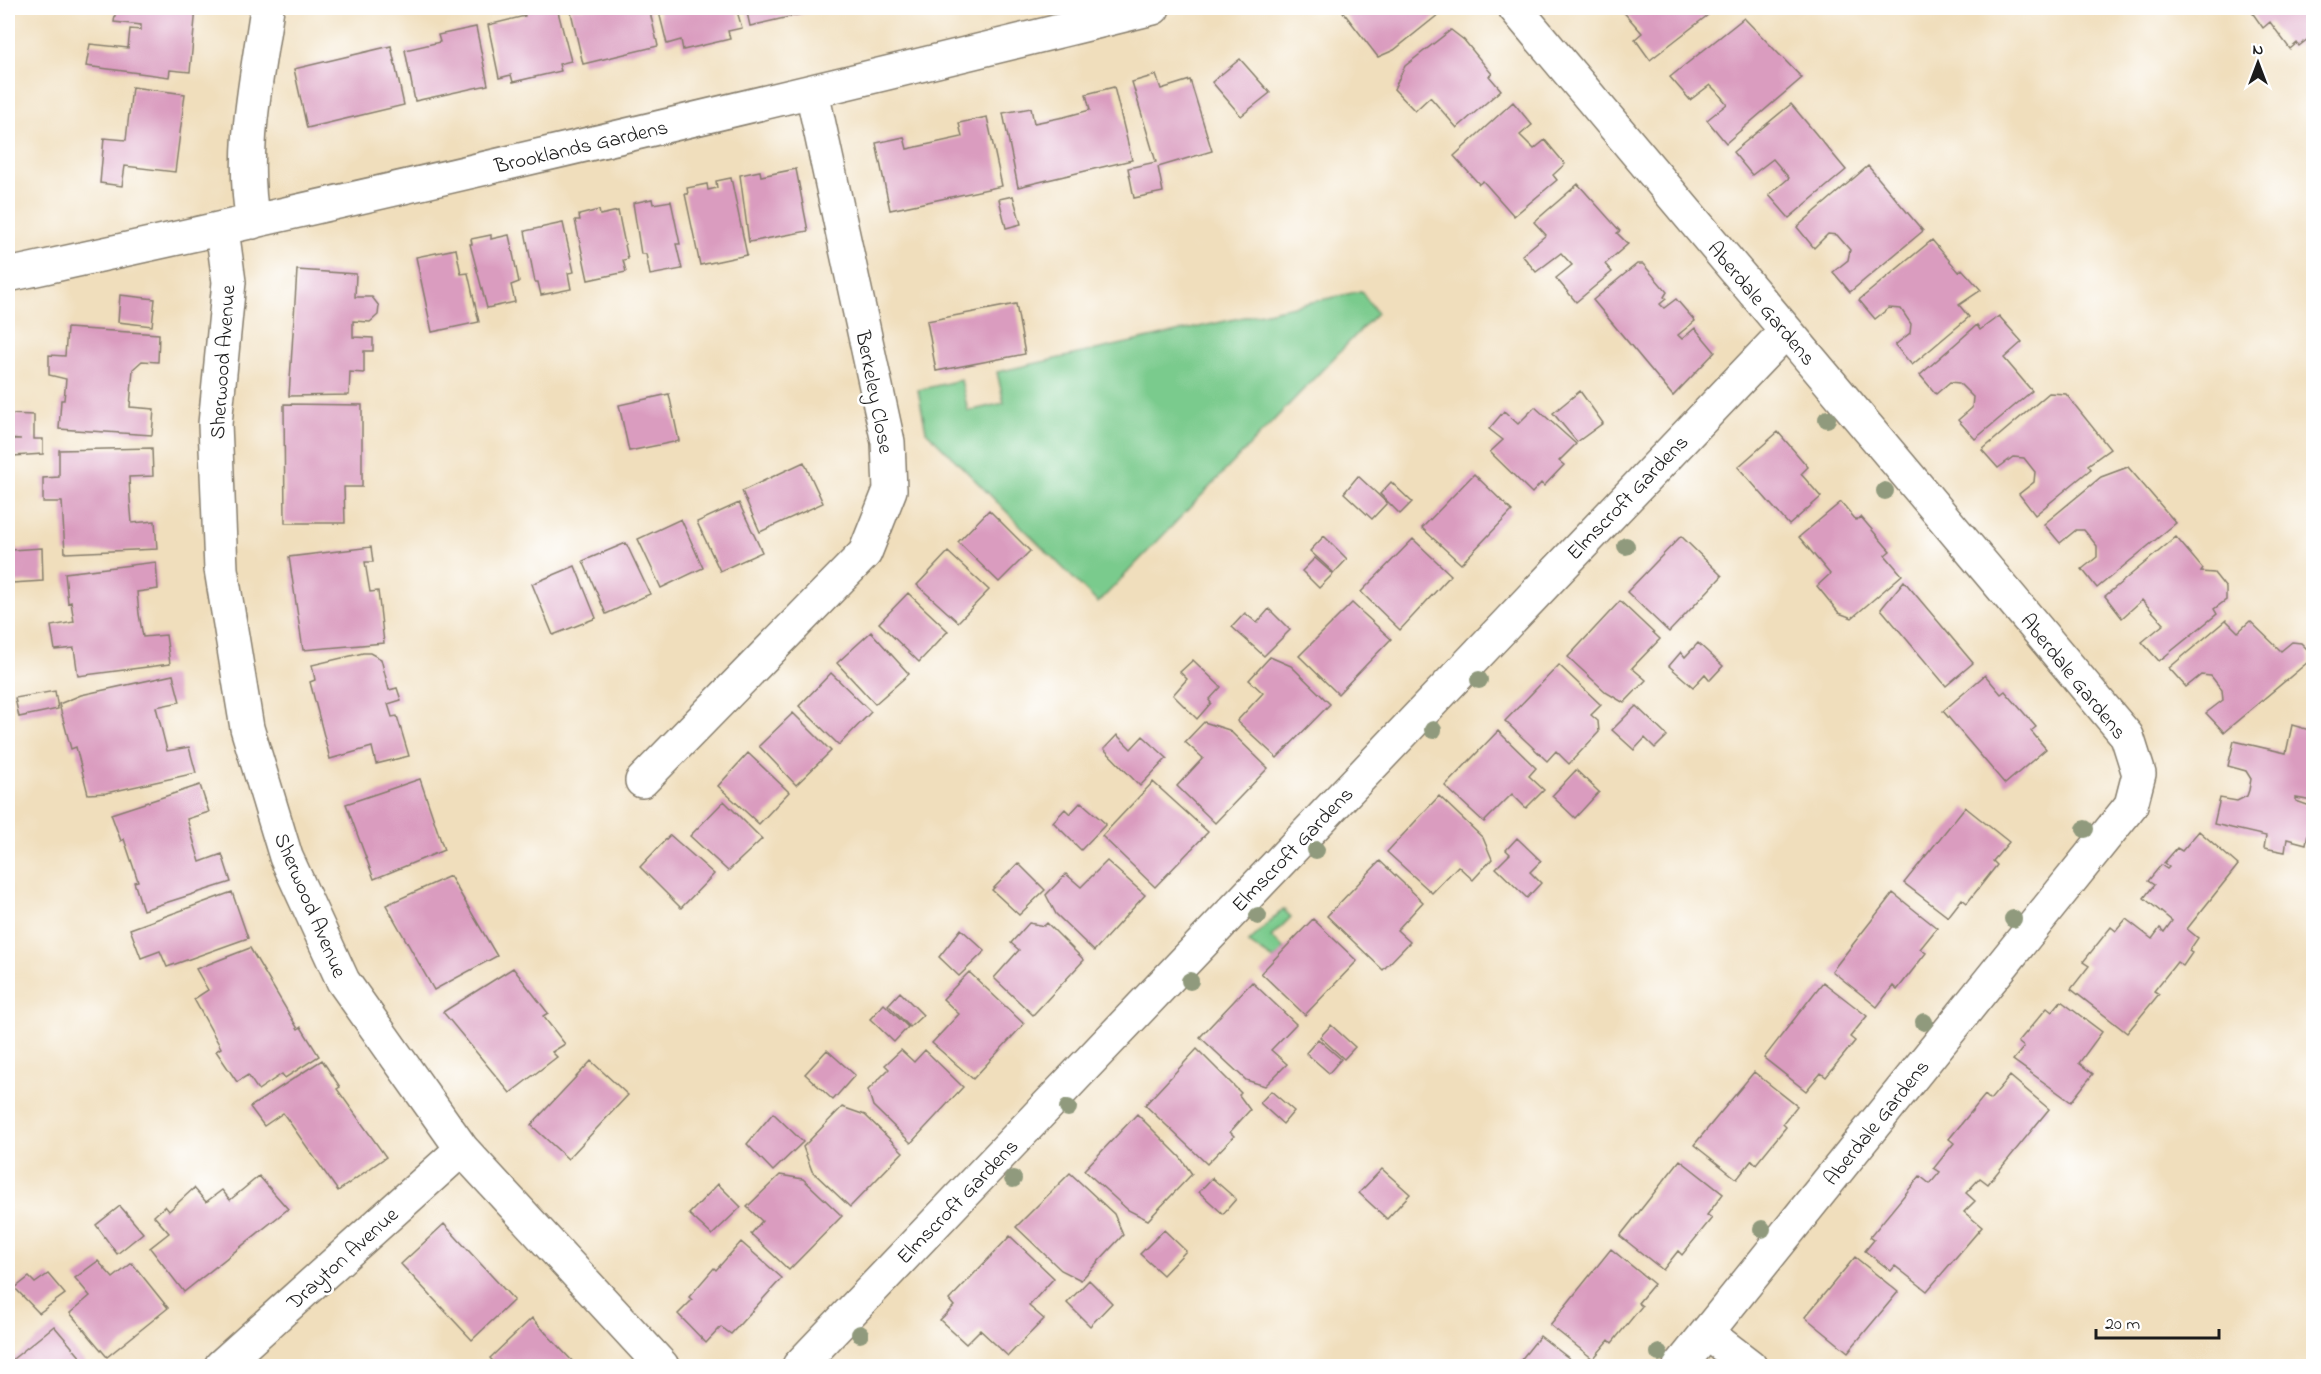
<svg xmlns="http://www.w3.org/2000/svg" width="2321" height="1374" viewBox="0 0 2321 1374" font-family="'Indie Flower',sans-serif">
	<style>
		.green { fill: #7acb8d; stroke: #4b7454; stroke-width: 1.5 }
		.building { fill: #da9cbf }
		.lines { fill: none; stroke-linecap: round; stroke-linejoin: round }
		.street-casing { stroke: #867d6c; stroke-width: 36 }
		.street { stroke: #fff; stroke-width: 33 }
		.tree { fill: #909a7d }
		.labels { text-anchor: middle; stroke-width: 5; stroke-linejoin: round; paint-order: stroke }
		.street-label { font-size: 21px; fill: #1c1c1c; stroke: #fff }
	</style>
	<rect width="100%" height="100%" fill="#fff"/>
	<filter id="ink" filterUnits="userSpaceOnUse"><feTurbulence type="fractalNoise" baseFrequency=".0167" numOctaves="2"/><feDisplacementMap in="SourceGraphic" scale="12" xChannelSelector="R" yChannelSelector="G"/><feConvolveMatrix kernelMatrix="1 2 1 2 8 2 1 2 1" color-interpolation-filters="sRGB"/></filter>
	<filter id="wash" filterUnits="userSpaceOnUse"><feTurbulence type="fractalNoise" baseFrequency=".008" numOctaves="4" result="noise"/><feDisplacementMap in="SourceGraphic" scale="24" xChannelSelector="R" yChannelSelector="G"/><feGaussianBlur stdDeviation="1.35" result="paint"/><feColorMatrix in="noise" values="0 0 0 0 0 0 0 0 0 0 0 0 0 0 0 0 0 1.4 0 .05"/><feComposite in="paint" operator="in"/></filter>
	<g filter="url(#wash)">
		<rect width="100%" height="100%" fill="#f0debc"/>
		<path class="green" d="M1361,291L1377,313L1098,603L926,431L918,390L961,380L968,411L1004,403L997,372Z
			M1283,909L1291,917L1271,937L1285,949L1274,960L1248,943Z"/>
		<g id="blocks">
			<path class="building" d="M116,8H196L190,72L170,70L169,77L86,66L90,44L128,48L130,29L141,30V25L114,22Z
				M523,8H557L571,61L559,64L561,71L513,82L511,75L499,78L488,25L525,16Z
				M570,8H649L658,46L583,64Z
				M658,8H736L742,28L728,31L730,39L683,50L681,40L667,44Z
				M746,8H824V9L750,26Z
				M1340,8H1432L1439,14L1394,50L1378,57Z
				M1620,8H1702L1708,15L1650,60L1635,39L1642,33Z
				M2249,8H2313V35L2299,46L2297,43L2290,49L2270,22L2263,28Z
				M1744,18L1802,78L1726,143L1707,120L1727,104L1718,93L1710,85L1690,100L1670,77Z
				M476,27L488,85L415,101L405,50L440,42L438,35Z
				M1451,30L1464,40L1492,74L1489,76L1501,90L1457,128L1430,97L1415,111L1394,89L1405,66Z
				M391,46L404,105L307,128L294,69Z
				M1240,59L1270,93L1241,116L1212,82Z
				M1156,75L1161,89L1190,80L1212,151L1158,167L1163,192L1134,198L1128,168L1156,162L1132,82Z
				M132,87L185,94L175,172L125,166L122,186L100,183L104,138L126,140Z
				M1114,87L1132,160L1018,187L1003,113L1031,108L1034,123L1064,117L1090,110L1086,94Z
				M1513,102L1532,125L1520,135L1534,149L1545,140L1565,164L1553,175L1557,180L1514,216L1483,181L1479,184L1454,156Z
				M1791,104L1846,170L1789,218L1769,195L1789,178L1773,159L1752,175L1733,152Z
				M987,117L1002,186L890,210L876,143L904,137L907,149L962,137L959,123Z
				M1868,166L1923,231L1850,292L1833,272L1848,260L1850,250L1837,235L1828,234L1814,248L1797,227Z
				M796,169L808,231L749,242L740,175L760,171L761,176Z
				M731,178L747,255L700,265L685,194H688L687,188L707,184L708,190L717,188L716,181Z
				M1578,184L1620,231L1617,233L1628,244L1605,264L1612,272L1576,302L1556,278L1572,265L1561,253L1536,272L1522,255L1546,235L1534,222Z
				M1013,196L1021,224L1006,228L999,199Z
				M652,199L653,204L671,201L680,244H676L682,269L650,275L646,254H641L633,203Z
				M599,210L600,215L618,211L628,259L623,260L626,272L588,280L575,220H580L579,215Z
				M563,223L574,272L568,273L571,289L541,295L538,282H535L525,231Z
				M491,235V239L509,235L519,282L511,285L515,302L487,308L470,244H472L471,239Z
				M1932,240L1959,272L1962,269L1981,290L1959,305L1969,317L1912,365L1895,345L1910,333L1911,324L1901,309L1889,308L1875,319L1859,300Z
				M456,249L461,274L468,273L479,322L432,332L416,257Z
				M1637,264H1643L1667,292L1664,297L1666,299L1660,304L1664,308L1676,299L1695,321L1678,335L1682,339L1695,328L1715,352L1673,396L1593,300Z
				M297,270L356,274L355,297H372L379,306L378,315L370,322L353,321V337L373,338V351H364V373L350,372L349,395L289,396Z
				M120,295L155,299L152,326L118,322Z
				M1016,304L1025,354L936,371L927,321Z
				M1999,316L2022,342L2004,358L2032,391L1975,439L1958,420L1972,408L1973,397L1959,383L1950,382L1936,394L1920,375L1977,325L1980,330Z
				M67,328L159,334L158,362L142,361L133,369L130,407L154,409L152,435L59,429L61,400H64L66,379L49,375V355L65,356Z
				M1580,391L1603,423L1577,442L1553,413Z
				M2049,393L2066,394L2110,449L2088,465L2091,469L2035,515L2019,494L2034,482L2035,472L2024,458L2013,457L1998,468L1982,450Z
				M669,394L679,441L629,451L619,405Z
				M284,404L362,405V487H344L345,523H285Z
				M1535,407L1576,444L1559,461L1564,465L1544,486L1541,483L1532,493L1490,452L1503,440L1489,429L1504,411L1518,424Z
				M8,414L34,415V439H43V454L13,456V439H21L8,438Z
				M1778,432L1808,467L1801,474L1821,497L1789,525L1738,467Z
				M152,448L153,476L129,477L130,499L132,523L155,521L157,549L65,553L62,502H43V478L59,477V450Z
				M804,462L823,503L760,532L742,491Z
				M2128,467L2176,523L2097,588L2082,569L2097,557V546L2084,530H2076L2060,543L2044,524L2101,477Z
				M1474,474L1512,511L1461,564L1422,528Z
				M1358,476L1387,503L1372,519L1344,493Z
				M1391,482L1412,502L1400,514L1380,494Z
				M1841,502L1856,520L1861,517L1890,551L1885,555L1902,575L1852,618L1839,613L1817,586L1830,574L1799,537Z
				M739,503L762,552L720,571L697,522Z
				M989,510L1030,551L999,582L958,542Z
				M681,519L703,568L661,588L638,539Z
				M1324,536L1347,559L1334,573L1310,551Z
				M1681,536L1722,576L1669,632L1627,592Z
				M2176,537L2203,569L2201,572L2214,573L2226,588V600L2214,609L2217,614L2159,661L2142,642L2164,624L2142,600L2122,618L2105,596Z
				M1413,539L1451,575L1400,630L1361,592Z
				M626,543L650,594L606,614L583,561Z
				M371,547L373,562H365L370,592L378,591L384,643L303,650L289,557Z
				M42,548L43,581L12,583L11,550Z
				M948,552L989,590L958,622L917,585Z
				M1315,558L1333,574L1319,588L1302,571Z
				M156,562L158,589L137,592L139,614L143,637L166,635L170,664L78,676L74,648L55,650L51,626L74,622L71,602L68,603L65,573Z
				M575,566L596,618L553,635L532,584Z
				M1904,581L1973,663L1946,686L1881,609Z
				M908,593L948,631L919,662L879,623Z
				M1620,601L1660,639L1632,668L1646,680L1624,703L1607,693L1568,657Z
				M1352,603L1391,639L1338,694L1299,656Z
				M1269,609L1290,630L1264,656L1232,627L1245,613L1257,623Z
				M2226,620L2238,632L2250,621L2281,651L2292,642L2301,643L2308,650V662L2224,732L2206,713L2223,700L2222,690L2211,676L2201,675L2186,687L2169,668Z
				M871,632L909,674L875,704L837,663Z
				M1698,643L1723,666L1710,680L1705,674L1693,687L1669,666L1681,652L1685,657Z
				M363,653H370L381,659L389,690L397,688L401,700L388,704L392,717L397,716L409,756L376,764L372,747L330,759L310,682L315,680L312,665Z
				M1270,657L1291,666L1330,704L1277,758L1237,721L1263,693L1249,680Z
				M1193,660L1221,687L1209,700L1211,703L1197,719L1173,695L1187,679L1180,672Z
				M1559,665L1601,705L1591,715L1598,721L1599,732L1569,764L1556,751L1547,761L1505,721Z
				M831,673L871,712L839,745L799,706Z
				M173,675L180,702L156,707L167,751L189,747L196,773L106,793L88,794L76,747L71,749L59,704L81,695Z
				M1985,675L2001,694L2005,691L2036,727L2031,731L2046,749L2005,784L1943,711Z
				M55,691L58,709L19,717L15,698Z
				M1636,706L1667,736L1655,748L1645,738L1634,750L1612,730Z
				M793,713L831,751L796,785L759,746Z
				M1204,722L1229,730L1268,768L1215,823L1177,786L1203,758L1185,742Z
				M2292,725L2313,731V801L2296,798V801L2313,807L2306,844L2287,839L2285,852L2264,848L2266,836L2214,824L2220,798L2237,801L2247,796L2249,790L2251,779L2246,771L2228,766L2234,741L2286,753Z
				M1498,731L1536,768L1529,776L1544,790L1526,808L1512,794L1484,822L1445,786Z
				M1117,735L1131,749L1143,736L1167,758L1140,786L1104,749Z
				M748,753L789,792L759,824L718,786Z
				M1576,770L1599,792L1575,818L1552,796Z
				M420,779L444,850L374,879L346,804Z
				M1153,782L1208,832L1155,887L1102,836Z
				M200,785L209,812L187,819L200,862L222,854L231,882L143,910L134,882L138,881L124,839L121,841L111,814Z
				M1439,796L1483,838L1492,859L1473,880L1458,866L1432,893L1387,852Z
				M724,801L762,839L728,871L690,836Z
				M1081,802L1106,824L1081,850L1053,822L1065,809L1070,814Z
				M1965,807L2009,842L1993,861L1997,865L1967,903L1962,899L1948,917L1904,883Z
				M2199,831L2238,865L2187,929L2198,938L2189,951L2192,953L2183,966L2177,962L2154,991L2159,994L2127,1033L2071,989L2089,966L2083,962L2111,927L2116,931L2126,919L2152,939L2160,928L2164,932L2172,921L2144,898L2154,885L2148,881L2161,865L2167,869L2169,867L2164,863L2177,848L2182,851Z
				M670,835L714,874L681,908L640,867Z
				M1517,838L1541,861L1530,872L1541,883L1527,898L1496,868L1510,854L1506,850Z
				M1107,861L1145,895L1094,951L1056,914L1046,895L1066,874L1081,887Z
				M1380,861L1423,902L1397,930L1410,942L1383,970L1327,916Z
				M1018,863L1045,890L1019,915L992,890Z
				M450,876L497,956L434,990L386,905Z
				M232,892L248,938L167,967L160,951L141,958L130,929Z
				M1893,893L1937,928L1920,949L1926,953L1897,990L1893,986L1877,1007L1832,971Z
				M1313,919L1357,961L1305,1015L1261,973Z
				M1029,923L1044,926L1047,923L1084,960L1033,1015L994,978L1019,950L1011,943Z
				M961,929L985,951L959,976L939,957Z
				M250,948L298,1029L301,1027L319,1056L285,1078L282,1074L258,1090L248,1075L237,1082L216,1051L221,1048L194,999L208,990L196,969Z
				M513,968L548,1013L543,1016L565,1044L552,1052L557,1057L510,1093L443,1012Z
				M969,972L1024,1024L973,1079L932,1043L959,1014L943,999Z
				M1252,982L1296,1024L1271,1050L1287,1064L1265,1086L1246,1080L1200,1037Z
				M1823,982L1867,1016L1850,1037L1855,1041L1826,1077L1821,1073L1806,1091L1764,1058Z
				M900,992L923,1015L910,1027L888,1005Z
				M2061,1001L2102,1032L2079,1063L2093,1074L2071,1102L2013,1060L2024,1047L2018,1042L2047,1008L2052,1012Z
				M884,1004L908,1027L894,1042L870,1019Z
				M1331,1025L1355,1047L1344,1059L1320,1037Z
				M1318,1039L1341,1059L1329,1073L1306,1053Z
				M1197,1049L1241,1093L1239,1095L1250,1110L1230,1132L1234,1136L1207,1164L1145,1105Z
				M827,1050L855,1075L833,1100L805,1074Z
				M901,1050L914,1062L925,1050L963,1087L911,1143L873,1106L868,1090L889,1069L885,1065Z
				M322,1060L340,1087L337,1089L386,1157L338,1191L283,1113L264,1126L250,1107Z
				M591,1061L628,1095L568,1159L531,1125Z
				M1754,1072L1797,1106L1783,1124L1786,1127L1756,1164L1752,1160L1737,1179L1694,1145Z
				M2010,1076L2049,1109L1988,1184L1980,1178L1966,1193L1975,1201L1964,1212L1982,1227L1927,1291L1895,1266L1891,1271L1865,1251L1874,1240L1870,1237L1920,1176L1930,1184L1940,1172L1934,1168L1954,1143L1949,1139L1985,1095L1990,1100Z
				M1271,1091L1294,1111L1283,1124L1260,1103Z
				M842,1107L865,1115L903,1152L850,1207L812,1171L803,1147Z
				M773,1113L803,1142L773,1171L747,1144Z
				M1137,1114L1180,1157L1192,1174L1148,1220L1128,1210L1084,1170Z
				M1680,1160L1723,1194L1707,1215L1712,1218L1682,1255L1678,1251L1663,1270L1620,1236Z
				M1382,1169L1410,1194L1387,1219L1359,1193Z
				M1070,1173L1114,1214L1123,1235L1081,1280L1061,1270L1016,1227Z
				M780,1175L803,1179L842,1216L789,1270L751,1234L762,1221L747,1207Z
				M259,1176L288,1209L184,1292L150,1248L169,1233L154,1216L165,1206L169,1211L194,1188L206,1202L222,1190L230,1200Z
				M1212,1178L1236,1199L1223,1214L1199,1192Z
				M718,1184L741,1207L712,1235L689,1214Z
				M120,1206L143,1233L117,1254L96,1225Z
				M444,1224L514,1300L472,1340L401,1264Z
				M1164,1230L1186,1251L1163,1275L1140,1254Z
				M1010,1236L1054,1278L1029,1306L1044,1319L1008,1356L980,1330L966,1344L940,1320L954,1306L949,1300Z
				M741,1242L782,1278L731,1334L721,1327L706,1343L678,1314L692,1300L689,1297L714,1268L716,1270Z
				M1611,1249L1654,1284L1638,1303L1642,1306L1612,1343L1609,1340L1593,1359L1550,1325Z
				M1855,1257L1898,1292L1848,1352L1805,1317Z
				M98,1261L113,1278L132,1263L168,1308L107,1357L70,1313L90,1296L75,1278Z
				M48,1274L65,1294L39,1313L15,1288L29,1277L35,1283Z
				M1089,1280L1112,1303L1090,1326L1067,1303Z
				M532,1318L558,1346L577,1366H497L490,1358Z
				M54,1326L88,1366H8V1363Z
				M1540,1336L1579,1366H1516Z"/>
		</g>
	</g>
	<g filter="url(#ink)">
		<use href="#blocks" fill-opacity="0" stroke="#867d6c" stroke-width="1.5"/>
		<g class="lines">
			<g class="street-casing">
				<path id="street" d="M1515,8L2127,736L2139,774L2131,805L1680,1366
					M253,222C240,151 257,79 267,8
					M222,229L229,282L215,424L221,569L247,728L286,857L343,981L462,1149L662,1366
					M8,275C391,193 772,102 1153,8
					M642,781L865,553L890,490L888,442L812,92
					M1707,1333L1750,1366
					M221,1366L462,1149
					M799,1366L1785,332"/>
			</g>
			<use href="#street" class="street"/>
		</g>
		<g class="tree">
			<circle cx="1827" cy="419" r="9"/>
			<circle cx="1885" cy="491" r="9"/>
			<circle cx="1626" cy="546" r="9"/>
			<circle cx="1479" cy="680" r="9"/>
			<circle cx="1433" cy="730" r="9"/>
			<circle cx="2085" cy="829" r="9"/>
			<circle cx="1316" cy="850" r="9"/>
			<circle cx="1258" cy="916" r="9"/>
			<circle cx="2013" cy="919" r="9"/>
			<circle cx="1190" cy="981" r="9"/>
			<circle cx="1924" cy="1022" r="9"/>
			<circle cx="1068" cy="1108" r="9"/>
			<circle cx="1013" cy="1179" r="9"/>
			<circle cx="1762" cy="1229" r="9"/>
			<circle cx="860" cy="1334" r="9"/>
			<circle cx="1659" cy="1353" r="9"/>
		</g>
	</g>
	<g class="labels">
		<g class="street-label">
			<text transform="translate(581 146) rotate(-13)" y="7">Brooklands Gardens</text>
			<text transform="translate(1762 303) rotate(50)" y="7">Aberdale Gardens</text>
			<text transform="translate(222 362) rotate(-86)" y="7">Sherwood Avenue</text>
			<text transform="translate(875 392) rotate(79)" y="7">Berkeley Close</text>
			<text transform="translate(1627 497) rotate(-46)" y="7">Elmscroft Gardens</text>
			<text transform="translate(2074 676) rotate(51)" y="7">Aberdale Gardens</text>
			<text transform="translate(1292 849) rotate(-46)" y="7">Elmscroft Gardens</text>
			<text transform="translate(311 905) rotate(67)" y="7">Sherwood Avenue</text>
			<text transform="translate(1876 1122) rotate(-51)" y="7">Aberdale Gardens</text>
			<text transform="translate(957 1201) rotate(-46)" y="7">Elmscroft Gardens</text>
			<text transform="translate(342 1258) rotate(-42)" y="7">Drayton Avenue</text>
		</g>
	</g>
	<rect width="2321" height="1374" fill="none" stroke="#fff" stroke-width="30"/>
	<g transform="translate(2258 63)" stroke="#ffffff" stroke-width="4.5" paint-order="stroke">
	<path d="M0-4.5L10 22L0 15L-10 22Z" fill="#1c1c1c"/>
	<text y="-9" font-size="16" font-weight="bold" text-anchor="middle" fill="#1c1c1c">N</text>
	</g>
	<path d="M2096 1329v9h123v-9" fill="none" stroke="#1c1c1c" stroke-width="3"/>
	<text x="2105" y="1329" font-size="18" fill="#1c1c1c" stroke="#ffffff" stroke-width="4.5" paint-order="stroke">20 m</text>
</svg>
